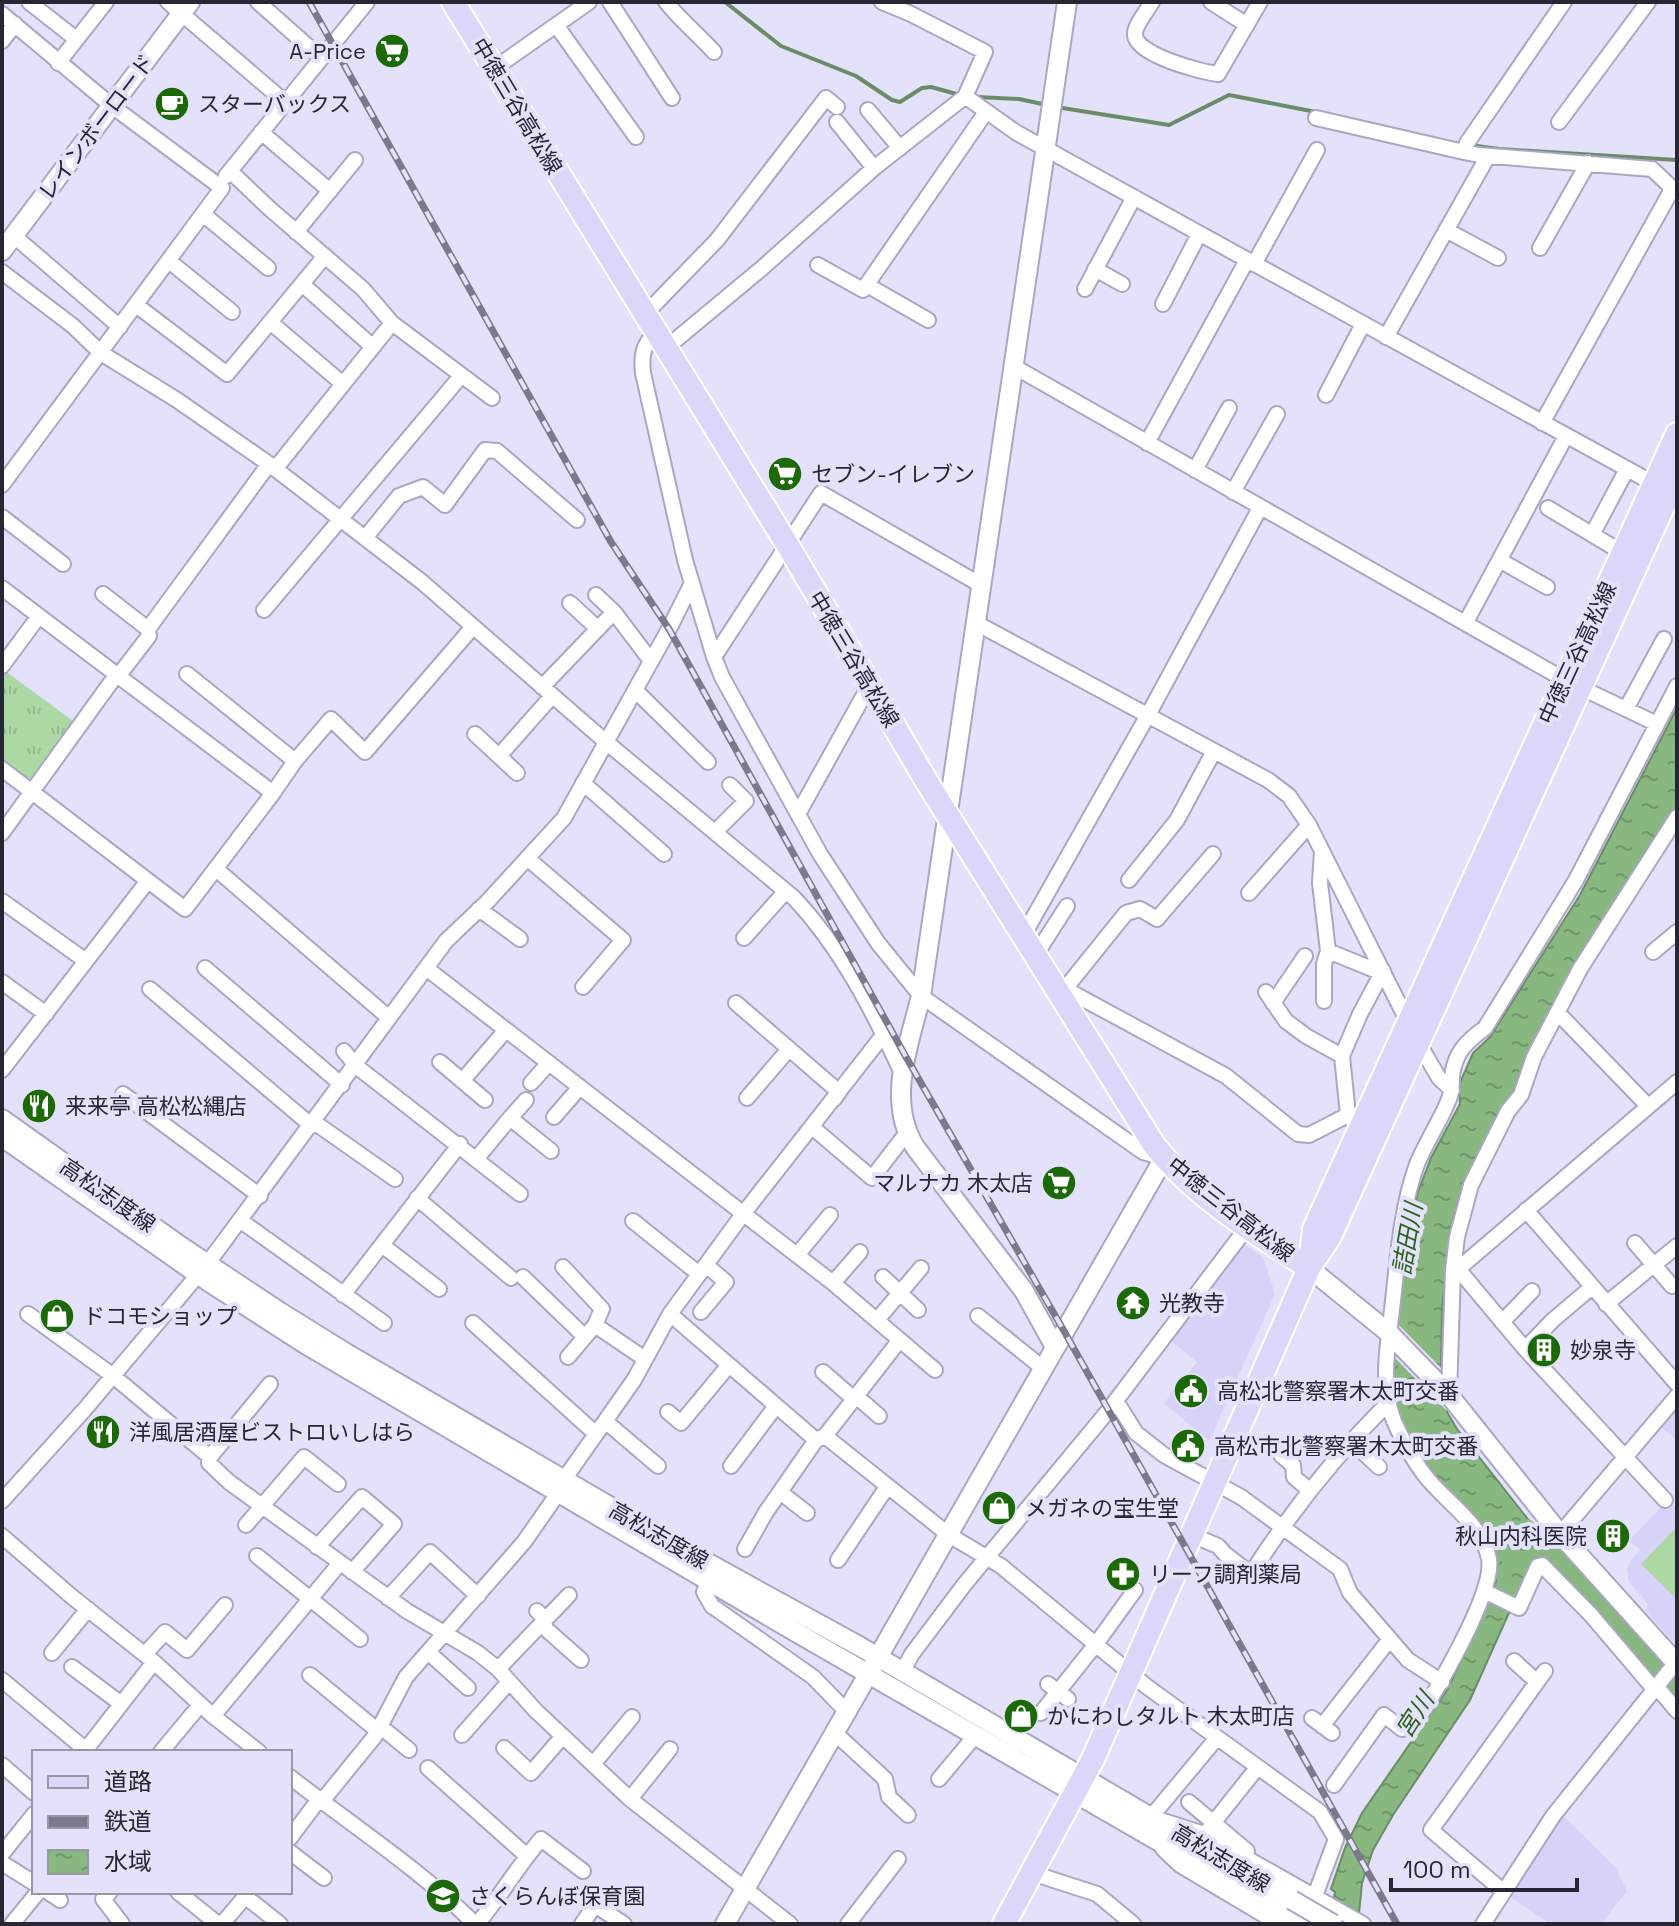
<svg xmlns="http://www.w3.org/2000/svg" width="1679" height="1926" viewBox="0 0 1679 1926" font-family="'Space Grotesk','Noto Sans JP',sans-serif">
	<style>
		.built { fill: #d7d2f8 }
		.grass { fill: url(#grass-tufts) }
		.pitch { fill: #abd8a3 }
		.water { fill: url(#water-ripples); stroke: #6b8c68; stroke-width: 2 }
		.pier { fill: #e4e1fa }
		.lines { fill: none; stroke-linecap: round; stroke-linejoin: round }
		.stream { stroke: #6b8c68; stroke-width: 4 }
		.river { stroke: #88b77f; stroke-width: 22 }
		.street-casing { stroke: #aaa6c4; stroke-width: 18 }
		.secondary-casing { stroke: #aaa6c4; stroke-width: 22 }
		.primary-casing { stroke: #fff; stroke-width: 26 }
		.street { stroke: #fff; stroke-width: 14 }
		.secondary { stroke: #fff; stroke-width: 18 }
		.primary { stroke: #dcd6f8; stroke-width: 22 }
		.rail-casing { stroke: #7c798b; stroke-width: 7 }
		.rail { stroke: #e4e1fa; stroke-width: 4; stroke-dasharray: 12; stroke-linecap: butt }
		.secondary-bridge-casing { stroke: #aaa6c4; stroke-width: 22; stroke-linecap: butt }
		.secondary-bridge { stroke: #fff; stroke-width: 18 }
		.labels { text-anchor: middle; stroke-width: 8; stroke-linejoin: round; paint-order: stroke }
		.poi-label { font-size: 22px; fill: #282632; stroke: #e4e1fa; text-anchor: start }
		.street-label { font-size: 22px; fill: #282632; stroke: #e4e1fa }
		.water-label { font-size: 24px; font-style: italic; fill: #27641b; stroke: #e4e1fa }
	</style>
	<defs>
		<pattern id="grass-tufts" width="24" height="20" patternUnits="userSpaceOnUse" patternTransform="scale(2)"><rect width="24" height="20" fill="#abd8a3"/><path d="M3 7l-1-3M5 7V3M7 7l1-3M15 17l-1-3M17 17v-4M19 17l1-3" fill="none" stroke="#93b98d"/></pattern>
		<pattern id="water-ripples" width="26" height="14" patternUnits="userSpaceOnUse" patternTransform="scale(2)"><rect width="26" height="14" fill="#88b77f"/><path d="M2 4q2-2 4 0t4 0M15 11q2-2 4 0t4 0" fill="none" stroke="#6f9569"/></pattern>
	</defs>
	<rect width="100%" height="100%" fill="#e4e1fa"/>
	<path class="built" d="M1239,1241L1263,1257L1275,1294L1209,1441L1164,1403L1197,1362L1166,1337Z
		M1677,1405V1440L1660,1426Z
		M1666,1502L1677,1507V1646L1646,1611L1648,1604L1629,1582L1627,1569L1630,1561L1640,1550L1629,1540Z
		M1559,1812L1615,1867L1627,1891L1601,1924H1551L1506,1894Z"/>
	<path class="grass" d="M5,671L73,721L31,778L25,780L2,763V675Z"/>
	<path class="pitch" d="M1677,1527V1599L1641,1564Z"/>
	<path class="water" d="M1677,708V810L1498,1119L1462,1191L1450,1230L1442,1311L1441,1368L1447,1412L1457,1429L1549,1546L1535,1561L1525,1577L1470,1700L1393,1815L1373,1850L1362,1883L1358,1924H1329L1335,1892L1331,1889L1345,1848L1362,1813L1447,1690L1476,1629L1496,1581V1557L1492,1545L1434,1479L1407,1435L1392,1396V1359L1406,1245L1418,1192L1431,1158L1460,1104L1459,1085L1473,1053L1490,1037L1580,895Z"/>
	<path class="pier" d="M1395,1321L1441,1368L1447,1411L1392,1355Z"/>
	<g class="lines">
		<path class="stream" d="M725,2L781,46L856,76L892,100L900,102L922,88L931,87L960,95
			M977,97L1019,99L1047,105
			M1056,107L1169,125L1229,95L1316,112
			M1454,143L1499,149L1677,160"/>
		<path class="river" d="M1526,1530L1661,1668L1677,1689"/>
		<g class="street-casing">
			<path id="street" d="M29,2L76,39
				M168,2L285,102
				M258,2L321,58
				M610,2L672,98
				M666,2C681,21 698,34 714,52
				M882,2L911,14L985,52L964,99
				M1152,2C1147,11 1134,26 1135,35C1136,55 1201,72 1218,74L1260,2
				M1211,2L1247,25
				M2,14L112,106L222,188L2,485
				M556,25L636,137
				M2,41L15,24
				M58,63L106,2
				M495,68L589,2
				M868,110L900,148
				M1316,118L1464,152
				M837,122L874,168
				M1559,122L1648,2
				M261,132L330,191
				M230,171L270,209L363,289L392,323L492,398
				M226,176L367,2
				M203,214L268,268
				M1446,230L1498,258
				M296,232L355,160
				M14,236L120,327
				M1540,248L1588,163
				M169,261L232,312
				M1254,264L1317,150
				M818,265L863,290L986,112
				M1095,269L1122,284
				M2,272L73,326L101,353L177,400L269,464L422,582L606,742L794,898C841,948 873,1011 902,1073
				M302,284L373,347
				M867,285L928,320
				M1085,289L1134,197
				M1163,304L1199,234
				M136,305L227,374L325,256
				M643,312L654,305L717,240L826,98L837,107
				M270,322L343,384
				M655,332C643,346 641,355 643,373L685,560L714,657L722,677L820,854L878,943L921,996L1143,1152L1164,1158
				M1386,337L1488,156
				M666,348L761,269L874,168L962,99H969L1017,133L1660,487
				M1013,366L1565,680L1655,723
				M1326,395L1363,324
				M1542,423L1670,193V186L1652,169L1479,155L1464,152L1467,143L1564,2
				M1147,443L1247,260
				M275,469L392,323
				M1195,470L1229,408
				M1233,492L1277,414
				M1548,508L1623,553
				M2,517L63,564
				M1593,533L1627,469
				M365,538L399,496L423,487L445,505L485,450L497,451L577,520
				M1501,561L1547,587
				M2,588L273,793L185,909L2,769
				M103,594L148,629L149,636L119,675
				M596,595L614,612
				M570,603L598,629
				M264,610L461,376
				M1466,622L1566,436
				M976,623L1268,780L1289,796L1309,825L1419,1044L1439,1078L1452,1090
				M148,629L269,464
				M714,657L821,493L981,585
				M2,666L39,616
				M187,674L295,761
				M542,687L614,612L651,661
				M635,690L708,762
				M1626,709L1664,639
				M475,734L517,773
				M499,756L552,696
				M583,783L664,854
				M273,793L295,761L331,719L365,752L472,628
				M798,814L869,686
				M715,832L746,801L730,785
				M2,833L117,674
				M1322,851L1320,883L1328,951L1324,964V1001
				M527,858L623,940L583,987
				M216,869L388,1017
				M1129,880L1177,820L1214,751
				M1249,893L1309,825
				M2,901L86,961
				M479,909L520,939
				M1023,936L1148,715L1260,508
				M744,938L786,891
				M1328,951L1382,973
				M1653,952L1677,932
				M1035,956L1067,906
				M205,968L342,1085
				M426,968L833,1283L935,1370
				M2,982L46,1014
				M150,989L312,1126
				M1065,989L1226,1076L1298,1134L1309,1135L1348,1115
				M1266,992L1286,1021L1306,1036L1342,1056
				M1060,995L1126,913L1140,909L1157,919L1213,854
				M736,1003L839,1092L834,1099
				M1273,1003L1305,956
				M1558,1013L1648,1106
				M344,1051L356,1066L520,1194
				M440,1062L485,1100
				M2,1070L147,882
				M462,1081L506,1030
				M531,1083L549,1063
				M123,1094L260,1196
				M747,1098L789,1049
				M554,1117L580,1087
				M510,1118L526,1100
				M1352,1120L1348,1115L1342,1056L1360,1014L1383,971
				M314,1122L395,1179
				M812,1127L872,1178L906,1134
				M477,1158L510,1118L551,1151
				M417,1198L511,1278
				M1526,1210L1677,1384
				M241,1221L384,1323
				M633,1221L699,1274
				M1635,1243L1672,1286
				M382,1245L439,1289
				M797,1255L830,1215
				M563,1267L602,1309L595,1325
				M1458,1269L1525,1349L1553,1320L1592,1287
				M1453,1270L1458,1269L1677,1082
				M523,1277L585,1337
				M883,1277L918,1310
				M833,1283L860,1252
				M343,1295L460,1144
				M1606,1304L1677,1246
				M701,1312L726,1282L706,1265
				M28,1314L112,1375L210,1457L270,1384
				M670,1314L816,1440L825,1436
				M978,1316L1044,1369
				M877,1320L921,1268
				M1502,1322L1532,1291
				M473,1323L596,1434
				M899,1341L825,1436L949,1535L1001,1566L1146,1686L1320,1812L1336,1839L1306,1920
				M1525,1349L1665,1500
				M568,1357L595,1325L645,1359
				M823,1372L854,1399
				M1449,1395L1453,1270L1457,1237L1471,1185L1508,1111L1521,1095L1534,1057L1580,969L1677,817
				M856,1396L879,1416
				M1116,1401L1136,1433L1164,1455L1241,1497L1340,1569L1350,1593L1408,1660L1442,1682
				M668,1412L681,1423L729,1365
				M605,1421L658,1466
				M1351,1441L1379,1467
				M1281,1455L1293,1465L1294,1477L1309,1490
				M210,1457L209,1463L229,1482L407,1611L478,1653L498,1669L536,1711L630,1799L790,1924
				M731,1466L776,1406
				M780,1492L807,1513
				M2,1501L85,1409L208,1263L446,941L487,902L564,818L669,629L692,583
				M246,1525L304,1457L338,1484
				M1560,1534L1677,1396
				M1192,1535L1218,1546L1225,1554L1251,1574C1291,1511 1336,1455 1389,1402
				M2,1536L71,1596L154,1662L213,1716L259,1752
				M317,1547L362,1497L394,1524L352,1572
				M745,1549L766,1512L816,1440
				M257,1556L360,1639
				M838,1560L887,1487
				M710,1580L704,1592L712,1606L813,1677L848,1713
				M1484,1591L1519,1608L1538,1566L1542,1565L1591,1615L1654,1689
				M388,1598L430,1552L478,1596
				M537,1611L542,1616L546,1629L581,1660
				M428,1652L468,1688
				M52,1653L88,1609
				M145,1654L165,1632L187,1650L225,1605
				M1514,1661L1537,1682
				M72,1667L120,1703
				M498,1669L569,1595
				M902,1672L912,1654L964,1585L1108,1411L1248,1226
				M310,1675L378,1731
				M2,1680L86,1750
				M1048,1684L1068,1699
				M1656,1686L1677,1711
				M1041,1713L1096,1644L1135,1590
				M213,1716L340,1563
				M1312,1718L1332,1733
				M1322,1726L1390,1639
				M381,1727L409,1750
				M836,1734L885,1779L889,1797L908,1815
				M462,1735L509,1682
				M1216,1739L1151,1817L1204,1834L1363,1924
				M504,1748L531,1773L563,1736
				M84,1752L154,1662
				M161,1752L200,1705
				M594,1763L632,1717
				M2,1765L34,1793
				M428,1768L527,1856
				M290,1777C353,1826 418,1868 475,1924
				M939,1779L975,1736
				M1334,1785L1384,1715L1402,1729L1412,1727C1433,1697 1495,1593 1489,1559C1483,1525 1447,1503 1427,1478C1413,1461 1403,1441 1394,1421C1379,1384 1389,1339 1393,1301C1398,1255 1401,1209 1417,1164C1426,1142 1440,1122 1449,1099C1452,1092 1452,1084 1452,1076C1455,1052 1467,1041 1485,1028L1576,880L1677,686
				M630,1799L670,1749
				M1189,1802L1247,1851
				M1210,1827L1257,1768
				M290,1838L314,1806L327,1795L375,1736L406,1677L524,1542L552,1502L570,1471L634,1380L670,1314L743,1214L884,1034
				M1163,1849L1180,1865L1279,1924
				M290,1852L324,1878
				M2,1854L34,1814
				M2,1863L34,1883
				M1032,1873L1097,1894L1133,1924
				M48,1892L60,1900
				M110,1892L103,1899L122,1924
				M178,1892L218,1924
				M1504,1892L1431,1830L1545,1671
				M246,1897L280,1924
				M12,1924L38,1892
				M222,1924L249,1892
				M477,1924C500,1897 518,1866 541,1839L583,1871
				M582,1924L595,1905L624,1924
				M848,1924L898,1859
				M1483,1924L1553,1816L1677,1661"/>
		</g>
		<g class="secondary-casing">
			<path id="secondary" d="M2,251L190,2
				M2,1119L182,1247L280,1312L346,1353L697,1557L859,1646L1292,1900
				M2,1137L209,1282L305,1344L794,1631L1302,1924
				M1309,1268L1389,1333L1449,1395L1560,1534L1677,1664
				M1055,1347L1024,1291L915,1147C886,1100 909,1045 921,996L1067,2
				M725,1924L1164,1158"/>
		</g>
		<g class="primary-casing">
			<path id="primary" d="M453,2L787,544L927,782L1154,1145C1194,1196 1255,1233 1309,1268
				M1310,1263L1314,1229L1677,434
				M1004,1924L1093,1759L1309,1268L1330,1236L1677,476"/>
		</g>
		<use href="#street" class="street"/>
		<use href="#secondary" class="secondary"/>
		<use href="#primary" class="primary"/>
		<g class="rail-casing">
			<path id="rail" d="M309,2L611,542L669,629L906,1057L1064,1331L1397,1924"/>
		</g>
		<use href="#rail" class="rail"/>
		<g class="secondary-bridge-casing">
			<path id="secondary-bridge" d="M1292,1900L1333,1924"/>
		</g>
		<use href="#secondary-bridge" class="secondary-bridge"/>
	</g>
	<defs>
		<g id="supermarket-disc" transform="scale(1.8)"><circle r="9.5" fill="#1c6908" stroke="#e4e1fa"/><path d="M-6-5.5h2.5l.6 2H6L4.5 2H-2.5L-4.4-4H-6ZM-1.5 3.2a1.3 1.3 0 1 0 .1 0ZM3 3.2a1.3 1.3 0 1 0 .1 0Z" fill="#fff"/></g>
		<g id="cafe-disc" transform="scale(1.8)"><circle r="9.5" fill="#1c6908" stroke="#e4e1fa"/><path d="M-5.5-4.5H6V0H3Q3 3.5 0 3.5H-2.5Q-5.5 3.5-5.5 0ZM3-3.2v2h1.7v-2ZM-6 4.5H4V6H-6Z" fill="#fff"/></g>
		<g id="restaurant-disc" transform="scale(1.8)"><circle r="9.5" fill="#1c6908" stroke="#e4e1fa"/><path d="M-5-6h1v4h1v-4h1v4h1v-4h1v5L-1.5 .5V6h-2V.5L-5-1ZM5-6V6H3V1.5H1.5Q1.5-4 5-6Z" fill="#fff"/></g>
		<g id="temple-disc" transform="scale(1.8)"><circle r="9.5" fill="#1c6908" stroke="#e4e1fa"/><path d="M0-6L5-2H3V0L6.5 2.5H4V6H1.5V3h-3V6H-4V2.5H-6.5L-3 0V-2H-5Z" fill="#fff"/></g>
		<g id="shop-disc" transform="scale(1.8)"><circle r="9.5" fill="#1c6908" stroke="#e4e1fa"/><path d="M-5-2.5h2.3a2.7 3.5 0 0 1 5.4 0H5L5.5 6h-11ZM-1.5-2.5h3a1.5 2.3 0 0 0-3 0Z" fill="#fff"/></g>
		<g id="building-disc" transform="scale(1.8)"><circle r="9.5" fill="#1c6908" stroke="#e4e1fa"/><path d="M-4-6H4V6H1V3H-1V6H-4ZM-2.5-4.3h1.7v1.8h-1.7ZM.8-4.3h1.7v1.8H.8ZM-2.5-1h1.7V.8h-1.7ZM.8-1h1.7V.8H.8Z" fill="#fff"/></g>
		<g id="civic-disc" transform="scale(1.8)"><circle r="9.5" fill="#1c6908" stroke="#e4e1fa"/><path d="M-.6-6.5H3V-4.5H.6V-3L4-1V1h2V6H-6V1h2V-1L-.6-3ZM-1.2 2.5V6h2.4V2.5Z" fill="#fff"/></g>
		<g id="pharmacy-disc" transform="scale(1.8)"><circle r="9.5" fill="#1c6908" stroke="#e4e1fa"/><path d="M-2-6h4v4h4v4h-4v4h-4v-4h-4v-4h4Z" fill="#fff"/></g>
		<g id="school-disc" transform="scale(1.8)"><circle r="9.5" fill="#1c6908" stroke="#e4e1fa"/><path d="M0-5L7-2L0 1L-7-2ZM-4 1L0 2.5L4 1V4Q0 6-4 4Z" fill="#fff"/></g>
	</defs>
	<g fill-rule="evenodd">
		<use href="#supermarket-disc" x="392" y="51"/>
		<use href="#cafe-disc" x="172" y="104"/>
		<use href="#supermarket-disc" x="785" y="474"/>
		<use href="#restaurant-disc" x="39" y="1106"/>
		<use href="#supermarket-disc" x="1059" y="1183"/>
		<use href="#temple-disc" x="1133" y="1303"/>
		<use href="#shop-disc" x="57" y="1316"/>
		<use href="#building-disc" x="1544" y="1350"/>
		<use href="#civic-disc" x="1191" y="1391"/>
		<use href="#restaurant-disc" x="103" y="1432"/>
		<use href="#civic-disc" x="1188" y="1446"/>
		<use href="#shop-disc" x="999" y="1508"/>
		<use href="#building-disc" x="1613" y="1536"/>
		<use href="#pharmacy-disc" x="1123" y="1574"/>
		<use href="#shop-disc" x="1021" y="1716"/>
		<use href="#school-disc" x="443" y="1896"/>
	</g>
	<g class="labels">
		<g class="poi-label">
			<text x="366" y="59" text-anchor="end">A-Price</text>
			<text x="198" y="112">スターバックス</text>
			<text x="811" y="482">セブン-イレブン</text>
			<text x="65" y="1114">来来亭 高松松縄店</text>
			<text x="1033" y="1191" text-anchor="end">マルナカ 木太店</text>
			<text x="1159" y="1311">光教寺</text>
			<text x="83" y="1324">ドコモショップ</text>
			<text x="1570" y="1358">妙泉寺</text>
			<text x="1217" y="1399">高松北警察署木太町交番</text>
			<text x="129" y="1440">洋風居酒屋ビストロいしはら</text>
			<text x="1214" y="1454">高松市北警察署木太町交番</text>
			<text x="1025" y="1516">メガネの宝生堂</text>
			<text x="1587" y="1544" text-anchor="end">秋山内科医院</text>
			<text x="1149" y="1582">リーフ調剤薬局</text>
			<text x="1047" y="1724">かにわしタルト 木太町店</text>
			<text x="469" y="1904">さくらんぼ保育園</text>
		</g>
		<g class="street-label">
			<text transform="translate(517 106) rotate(59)" y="8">中徳三谷高松線</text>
			<text transform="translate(96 127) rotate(-53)" y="8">レインボーロード</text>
			<text transform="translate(1577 653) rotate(-65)" y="8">中徳三谷高松線</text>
			<text transform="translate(854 659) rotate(59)" y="8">中徳三谷高松線</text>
			<text transform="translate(108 1195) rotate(35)" y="8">高松志度線</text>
			<text transform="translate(1231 1209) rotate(38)" y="8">中徳三谷高松線</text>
			<text transform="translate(659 1535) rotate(30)" y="8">高松志度線</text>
			<text transform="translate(1221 1858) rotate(31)" y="8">高松志度線</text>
		</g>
		<g class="water-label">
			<text transform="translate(1408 1239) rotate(-80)" y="8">詰田川</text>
			<text transform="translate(1415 1715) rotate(-57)" y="8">宮川</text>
		</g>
	</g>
	<rect width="1679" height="1926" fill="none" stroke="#282632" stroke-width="8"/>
	<rect x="32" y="1750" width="260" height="144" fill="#e4e1fa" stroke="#9996aa" stroke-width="2"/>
	<rect x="48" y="1776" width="40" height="12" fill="#dcd6f8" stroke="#9996aa" stroke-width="2"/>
	<text x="104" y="1790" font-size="24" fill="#282632">道路</text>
	<rect x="48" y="1816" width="40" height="12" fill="#7c798b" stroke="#9996aa" stroke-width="2"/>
	<text x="104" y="1830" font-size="24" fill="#282632">鉄道</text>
	<rect x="48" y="1850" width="40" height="24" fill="url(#water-ripples)" stroke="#9996aa" stroke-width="2"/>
	<text x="104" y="1870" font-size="24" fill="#282632">水域</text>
	<path d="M1391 1878v12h186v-12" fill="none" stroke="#282632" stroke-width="4"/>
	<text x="1403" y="1878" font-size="24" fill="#282632" stroke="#e4e1fa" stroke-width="6" paint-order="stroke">100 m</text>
</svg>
